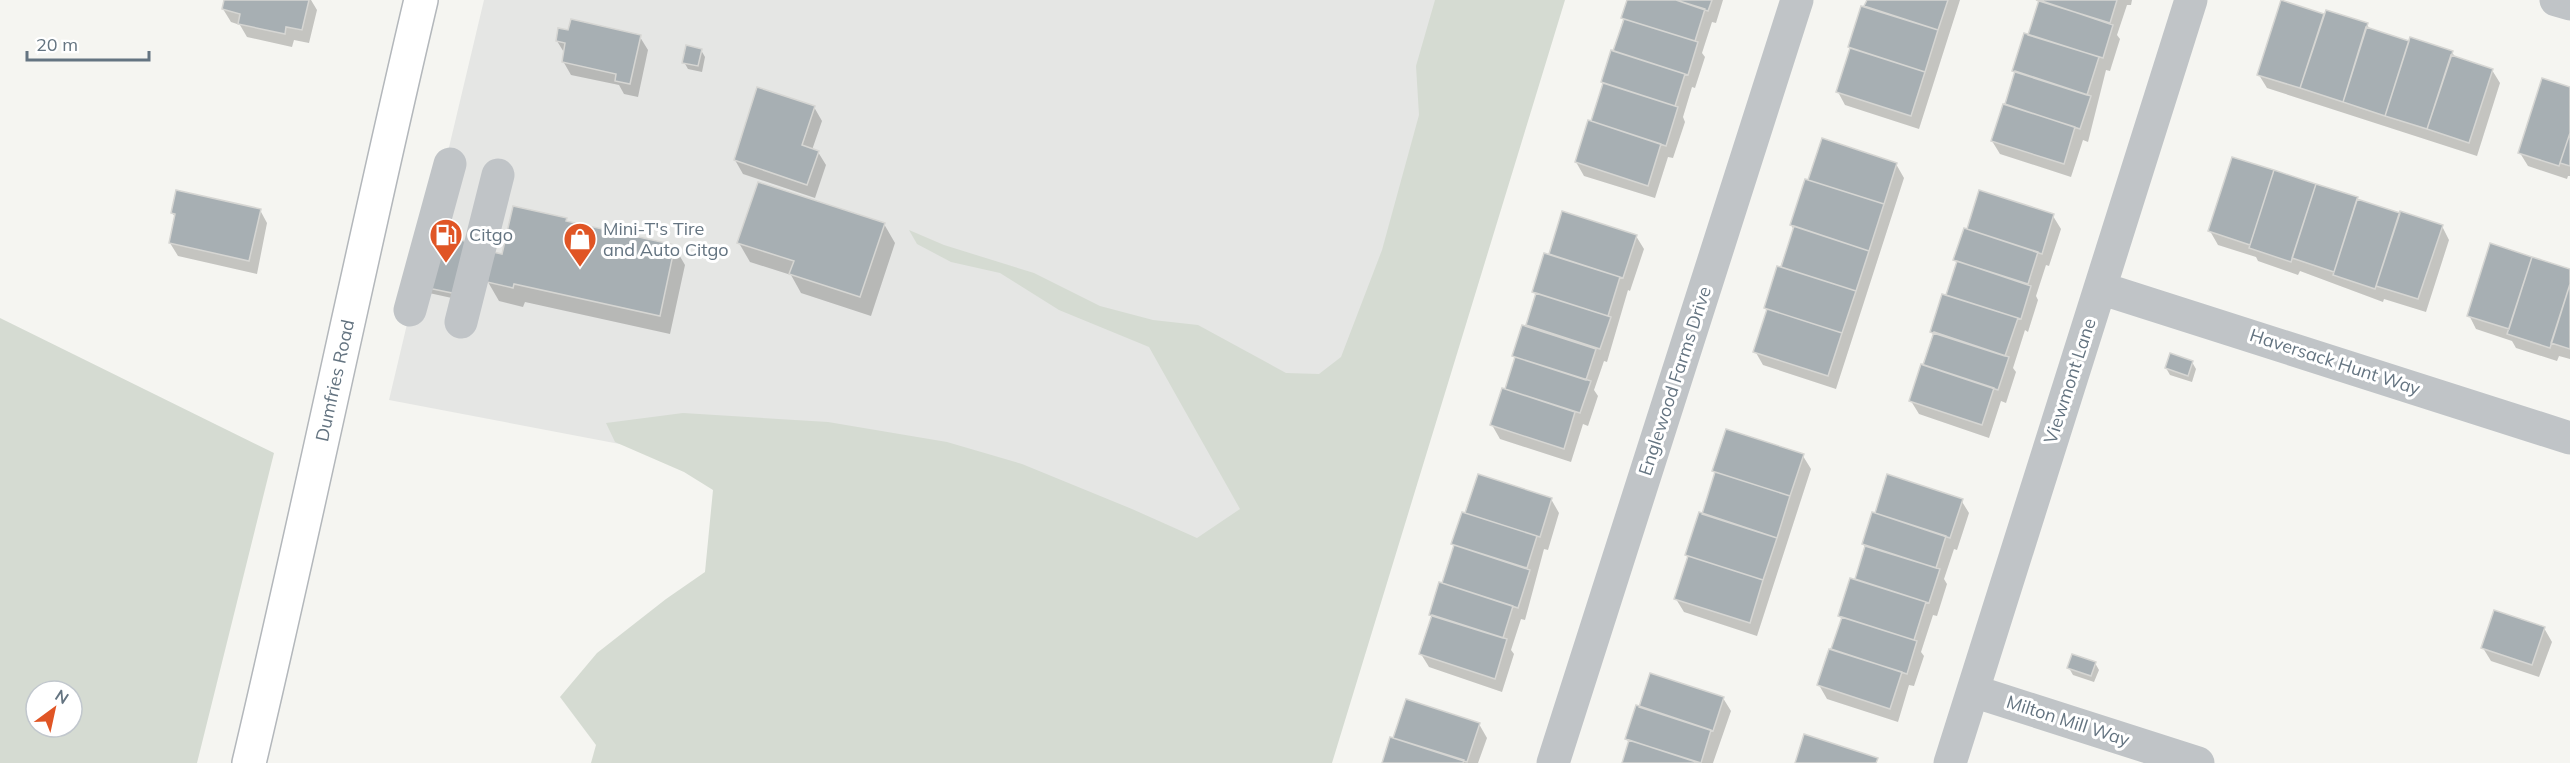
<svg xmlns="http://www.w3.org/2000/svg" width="2570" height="763" viewBox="0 0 2570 763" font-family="Mulish,sans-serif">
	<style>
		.built { fill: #e5e6e4 }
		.green { fill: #d5dbd2; fill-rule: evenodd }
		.shadow { fill: #0003 }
		.building { fill: #a7afb3; stroke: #d6d6d3; stroke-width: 1.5 }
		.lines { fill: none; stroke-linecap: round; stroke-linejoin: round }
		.major-casing { stroke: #b3b7bb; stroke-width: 36 }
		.minor { stroke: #c0c4c7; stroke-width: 33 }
		.major { stroke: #fff; stroke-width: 33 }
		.labels { text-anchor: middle; stroke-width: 6; stroke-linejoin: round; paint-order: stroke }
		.poi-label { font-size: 18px; fill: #647481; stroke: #fff; text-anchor: start }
		.street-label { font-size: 18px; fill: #647481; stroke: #fff }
	</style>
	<rect width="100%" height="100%" fill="#f5f5f1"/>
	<path class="built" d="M484,0H1491L1327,579L389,400Z"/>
	<path class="green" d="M1435,0H1565L1332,763H591L596,745L560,697L597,653L666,599L705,572L713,490L684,472L615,442L606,423L683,413L828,422L947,442L1022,464L1132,509L1197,538L1240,509L1149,347L1059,310L1000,273L951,262L917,244L909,230L944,245L1034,273L1100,306L1153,320L1198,325L1286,373L1319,374L1341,357L1382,250L1419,115L1416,66Z
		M0,318L274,453L197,763H0ZM36,691H72V727H36Z"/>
	<path class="shadow" d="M225,0H311L317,10L309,43L294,40L292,47L247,37L240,25L231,22L223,9Z
		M1629,0H1723L1716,23L1712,22L1702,53L1705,57L1695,88L1692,87L1683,117L1685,122L1673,158L1668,157L1655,198L1584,176L1576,162L1592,123Z
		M1868,0H1960L1919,129L1845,105L1838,92L1862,7L1865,8Z
		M2039,0H2132L2131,5H2127L2117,35L2120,39L2110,71L2106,70L2088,142L2083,140L2071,177L2000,154L1992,141L2016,75L2014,71L2029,37Z
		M2283,1L2325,15L2367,24L2370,30L2410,43L2452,52L2455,57L2492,70L2500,83L2477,156L2267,88L2259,75Z
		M640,37L648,50L638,97L624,94L619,85L571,75L563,61L565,54L557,41Z
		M701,50L705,57L702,72L688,69L684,62Z
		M2570,88V176H2568L2567,179L2528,166L2520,153Z
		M814,107L822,121L812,150L818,152L826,165L815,198L743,174L735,160Z
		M1896,164L1904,178L1836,389L1763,365L1755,351L1768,312L1765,308L1794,230L1791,225Z
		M260,210L267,223L257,274L178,256L170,243L176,218L172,213Z
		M1563,213L1636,236L1644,249L1630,291L1628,290L1607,362L1604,361L1594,390L1598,396L1588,426L1583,424L1571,462L1500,439L1492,425L1506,391L1523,326L1527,327L1536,296L1534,291L1550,256Z
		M2401,215L2442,226L2449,240L2426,312L2384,299L2383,302L2300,271L2298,275L2258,261L2256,257L2218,245L2210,231Z
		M2053,216L2061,229L2049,266L2046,265L2036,296L2038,300L2028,332L2025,330L2013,368L2016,372L2006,403L2001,401L1989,438L1919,414L1911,401L1934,336L1932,332L1958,264L1955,260Z
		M566,219L568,223L674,246L685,265L670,334L525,302L523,307L499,301L488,282L503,256Z
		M884,224L895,243L871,316L801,293L791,275L750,262L739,243Z
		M468,243L461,300L429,293Z
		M2570,270V359L2559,356L2557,361L2516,348L2512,341L2476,329L2469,315Z
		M2192,362L2196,369L2192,382L2170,375L2166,368Z
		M1727,431L1803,456L1811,469L1757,636L1684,612L1676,599L1689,559L1686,555L1703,516Z
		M1551,499L1559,513L1548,550L1544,549L1525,620L1521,619L1511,650L1514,654L1502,692L1429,667L1421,654L1440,584L1443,585L1455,547L1453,544Z
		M1961,500L1969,513L1957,550L1954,549L1944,579L1947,584L1937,616L1933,615L1921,652L1924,656L1914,686L1909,685L1898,722L1827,699L1819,685L1842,620L1840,616L1856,581L1866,548L1863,544Z
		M2544,628L2552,642L2539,677L2491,661L2483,648Z
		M2095,663L2099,670L2094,682L2073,675L2069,668Z
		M1723,698L1731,711L1713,763H1623L1629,744L1627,739Z
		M1407,701L1479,724L1487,738L1478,763H1384Z"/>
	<path class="building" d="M224,0H309L302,30L286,27L285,34L238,24L240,14L222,9Z
		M1627,0H1676L1705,9L1695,41L1621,18Z
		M1676,0H1712L1708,11Z
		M1867,0H1948L1938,30L1864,6Z
		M2036,0H2117L2110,23Z
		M2039,0L2113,25L2103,58L2028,35Z
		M2281,0L2324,14L2300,88L2257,75Z
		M1861,6L1938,30L1925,72L1848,47Z
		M2326,10L2368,23L2343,102L2300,88Z
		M571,19L641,35L630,84L615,81L616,74L562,62L565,43L556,41L558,28L568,30Z
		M1624,19L1698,42L1688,75L1613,51Z
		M2366,27L2409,41L2385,116L2343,102Z
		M2024,33L2099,57L2087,95L2012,71Z
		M2410,37L2453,51L2427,129L2385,116Z
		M686,45L702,49L698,66L682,63Z
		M1850,48L1925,72L1911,116L1836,92Z
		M1611,50L1685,74L1675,106L1601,82Z
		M2451,55L2493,69L2469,143L2427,129Z
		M2015,71L2091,96L2080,129L2005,104Z
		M2542,78L2570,87V133L2559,166L2518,153Z
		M1603,83L1678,107L1666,146L1591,121Z
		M757,87L815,106L802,145L819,151L807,185L734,160Z
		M2003,104L2075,127L2064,164L1991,141Z
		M1588,120L1661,144L1648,186L1575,162Z
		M2570,133V166L2560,163Z
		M1822,138L1897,163L1884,204L1808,180Z
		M2232,157L2274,170L2250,245L2208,231Z
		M2274,170L2316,184L2291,262L2249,248Z
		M1805,179L1884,204L1869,251L1790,225Z
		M758,182L885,223L860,297L789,274L794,261L737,243Z
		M2316,184L2358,197L2334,272L2292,258Z
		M176,190L261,209L249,261L169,243L175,214L171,213Z
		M1979,190L2054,214L2042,254L1967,229Z
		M2357,199L2400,213L2375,289L2333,275Z
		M513,206L567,218L566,221L675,245L660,316L514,284L513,288L487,282L493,252L502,254Z
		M1562,211L1637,235L1623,278L1549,254Z
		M2400,211L2443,225L2418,299L2376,286Z
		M1794,226L1869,251L1856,291L1781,267Z
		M1964,228L2038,252L2028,284L1953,260Z
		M435,234L469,242L457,294L423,287Z
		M2490,243L2532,257L2509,329L2467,316Z
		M1544,253L1620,277L1608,316L1532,292Z
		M2532,257L2570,269V284L2550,348L2507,334Z
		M1957,261L2031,286L2021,319L1946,295Z
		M1777,266L1856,291L1842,333L1764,308Z
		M2570,284V349L2551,343Z
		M1536,293L1611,317L1600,349L1526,325Z
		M1942,294L2018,318L2005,356L1930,332Z
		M1767,309L1842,333L1828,376L1753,352Z
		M1522,325L1596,349L1586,380L1512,356Z
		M1934,332L2009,357L1998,390L1923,365Z
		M2170,353L2193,361L2188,376L2165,368Z
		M1515,357L1591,381L1580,413L1505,389Z
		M1921,364L1994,388L1982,425L1909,401Z
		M1502,388L1575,412L1564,449L1490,425Z
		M1726,429L1804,454L1790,496L1712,471Z
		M1715,472L1790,496L1777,538L1702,514Z
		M1478,474L1552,498L1540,537L1465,513Z
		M1887,474L1963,499L1950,538L1875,513Z
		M1462,512L1537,536L1527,568L1451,544Z
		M1699,512L1777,538L1763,580L1685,555Z
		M1872,512L1946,536L1936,568L1862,544Z
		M1454,545L1530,570L1518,608L1442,583Z
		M1865,546L1940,569L1929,603L1855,579Z
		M1688,556L1763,580L1750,623L1674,599Z
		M1850,578L1926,602L1914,640L1838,616Z
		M1439,582L1513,606L1503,638L1429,615Z
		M2494,610L2545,627L2532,665L2481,648Z
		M1432,615L1507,639L1495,679L1419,654Z
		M1842,617L1917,641L1907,674L1831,649Z
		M1829,649L1902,672L1890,709L1817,685Z
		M2072,654L2096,662L2091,676L2067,668Z
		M1650,673L1724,697L1713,731L1639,707Z
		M1406,699L1480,723L1467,762L1393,738Z
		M1636,705L1711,730L1701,763L1625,739Z
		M1804,734L1878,758L1876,763H1795Z
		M1390,737L1464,760L1463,763H1382Z
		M1629,740L1699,763H1622Z"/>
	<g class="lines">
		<g class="major-casing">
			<g id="major">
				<path id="s1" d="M249,763C309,509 361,254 421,0"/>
			</g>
		</g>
		<path class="minor" d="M2556,0L2570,4
			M2100,288L2570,438
			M410,310L450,164
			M461,322L498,175
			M1973,691L2198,763
			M1553,763L1797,0
			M1950,763L2191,0"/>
		<use href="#major" class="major"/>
	</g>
	<defs>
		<g id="fuel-pin" transform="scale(1.725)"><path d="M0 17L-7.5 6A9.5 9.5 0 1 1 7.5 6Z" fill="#e05525" stroke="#fff"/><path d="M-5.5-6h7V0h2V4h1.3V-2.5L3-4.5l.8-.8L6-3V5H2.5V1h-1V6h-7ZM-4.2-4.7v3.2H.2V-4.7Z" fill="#fff"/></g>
		<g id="shop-pin" transform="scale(1.725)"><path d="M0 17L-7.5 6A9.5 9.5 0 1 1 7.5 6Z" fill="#e05525" stroke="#fff"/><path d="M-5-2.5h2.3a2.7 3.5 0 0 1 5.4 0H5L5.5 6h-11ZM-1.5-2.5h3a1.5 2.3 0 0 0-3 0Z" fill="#fff"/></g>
	</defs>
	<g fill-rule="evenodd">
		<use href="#fuel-pin" x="446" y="235"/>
		<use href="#shop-pin" x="580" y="239"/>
	</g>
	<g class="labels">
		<g class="poi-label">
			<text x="603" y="235">Mini-T's Tire<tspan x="603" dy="21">and Auto Citgo</tspan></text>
			<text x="469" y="241">Citgo</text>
		</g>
		<g class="street-label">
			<text transform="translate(2335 362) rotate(18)" y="6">Haversack Hunt Way</text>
			<text transform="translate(1675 381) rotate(-72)" y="6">Englewood Farms Drive</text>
			<text transform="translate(2070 381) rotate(-72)" y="6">Viewmont Lane</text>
			<text dy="6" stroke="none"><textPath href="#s1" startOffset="392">Dumfries Road</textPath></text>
			<text transform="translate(2068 721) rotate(18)" y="6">Milton Mill Way</text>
		</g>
	</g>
	<g transform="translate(54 709) rotate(33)"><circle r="28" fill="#ffffff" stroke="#c1c7cd" stroke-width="1.5"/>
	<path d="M0-4.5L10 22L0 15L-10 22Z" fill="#e05525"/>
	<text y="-9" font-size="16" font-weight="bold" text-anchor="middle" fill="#647481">N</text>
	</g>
	<path d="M27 51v9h122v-9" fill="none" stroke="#647481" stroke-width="3"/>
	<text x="36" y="51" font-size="18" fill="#647481" stroke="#ffffff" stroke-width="4.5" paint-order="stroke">20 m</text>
</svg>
